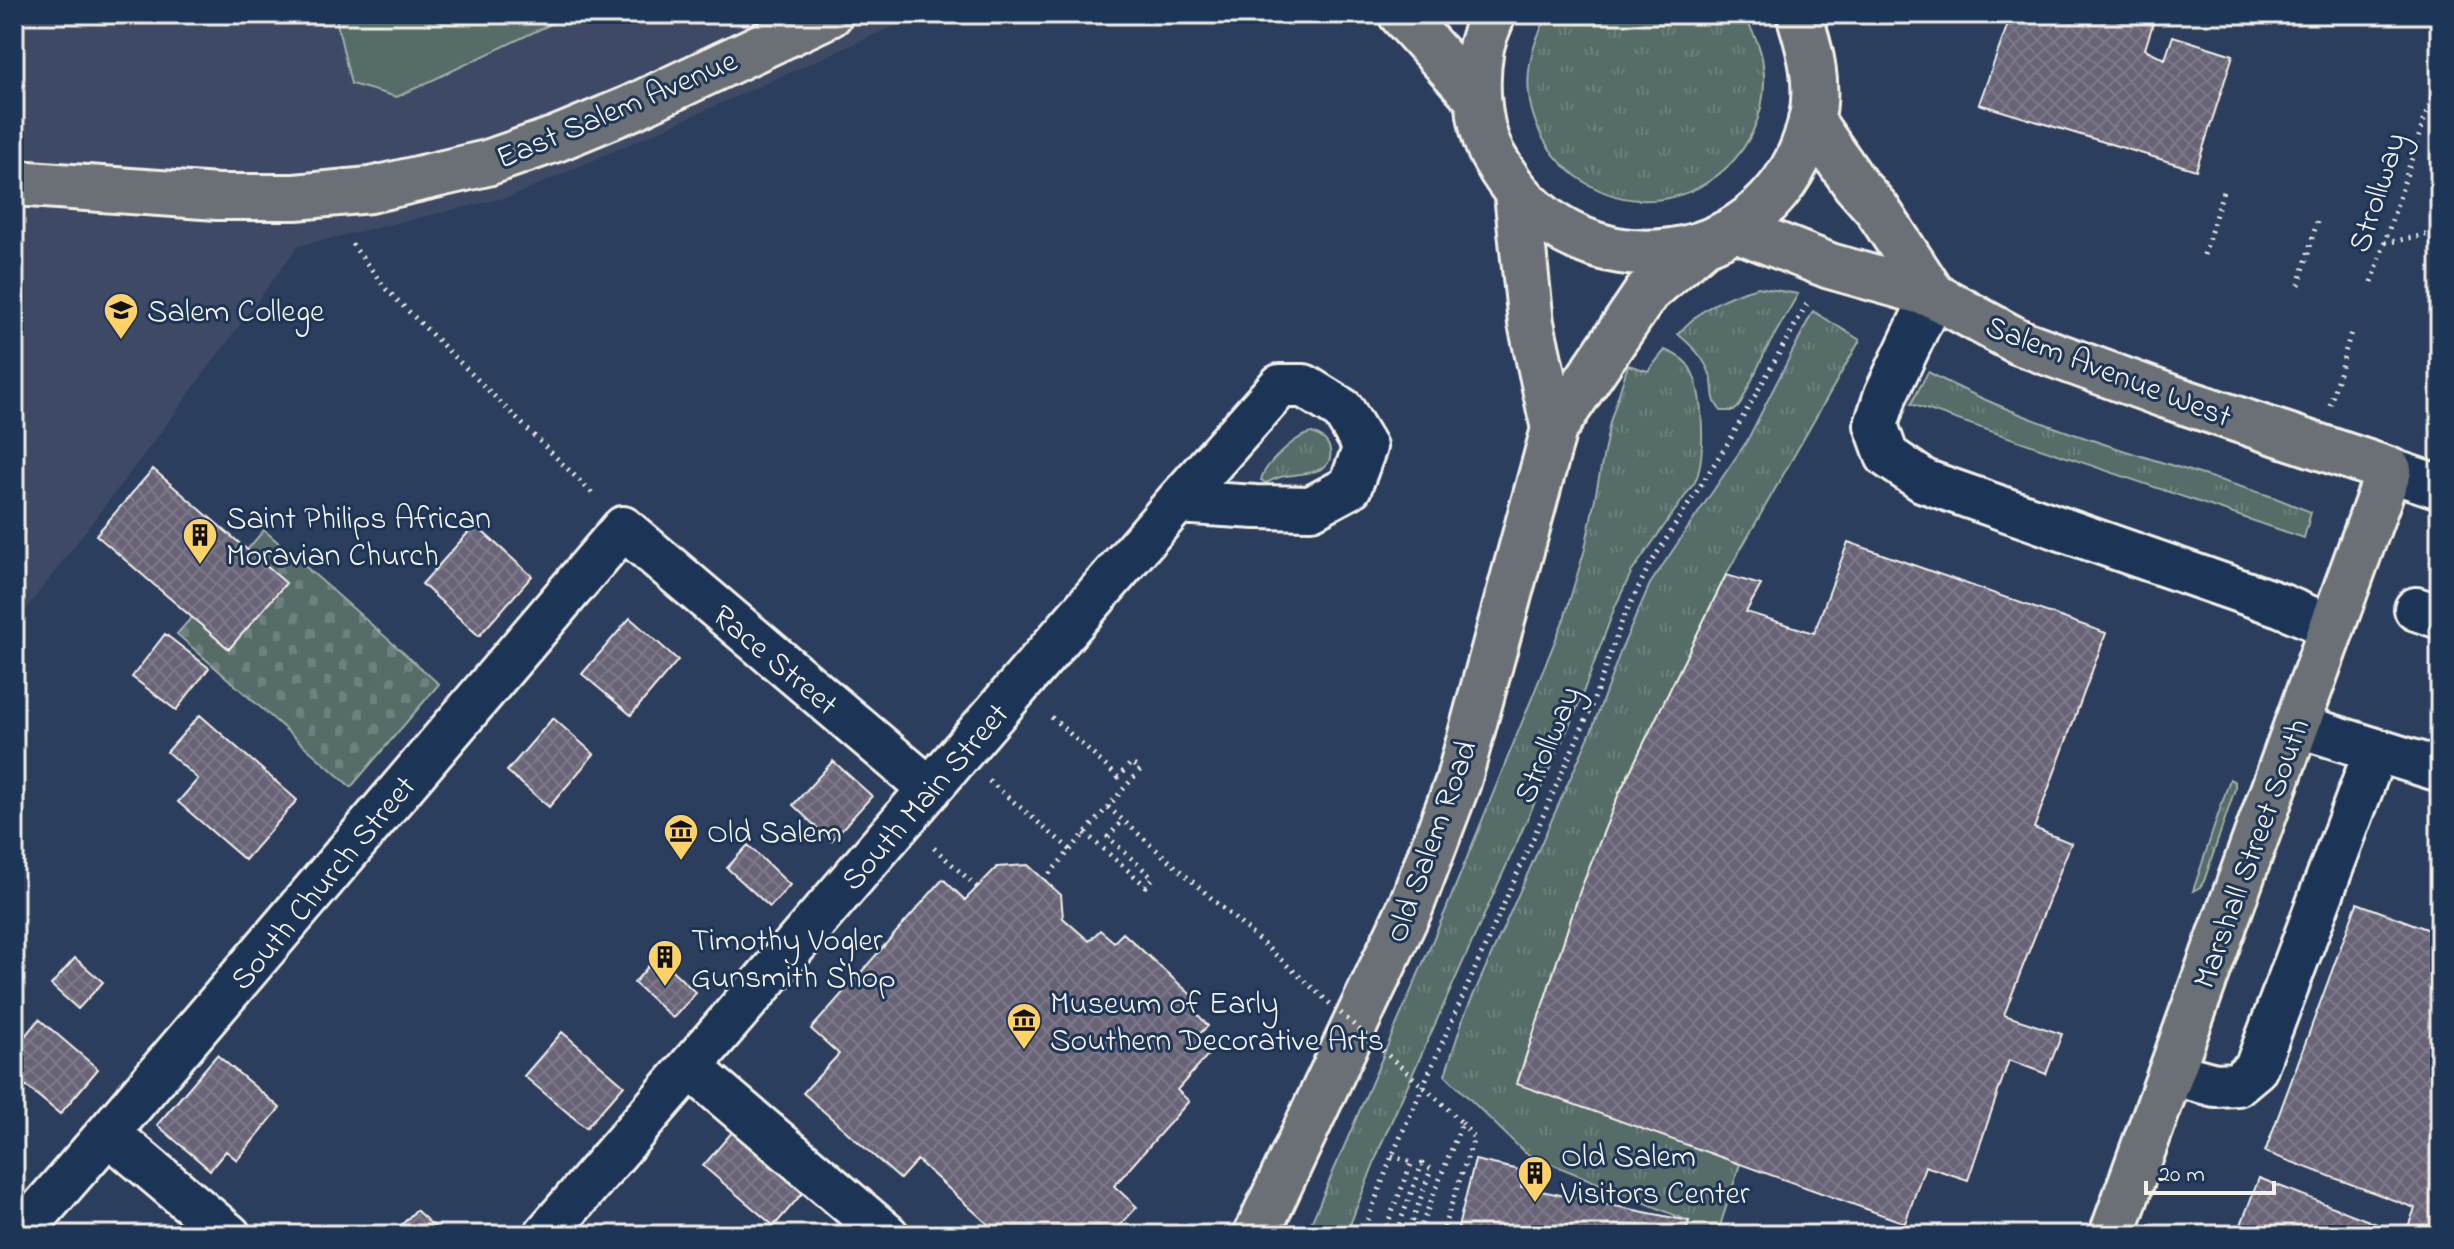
<svg xmlns="http://www.w3.org/2000/svg" width="2454" height="1249" viewBox="0 0 2454 1249" font-family="'Indie Flower',sans-serif">
	<style>
		.built { fill: #3e4965 }
		.grass { fill: url(#grass-tufts); stroke: #a4aea8; stroke-width: 2 }
		.cemetery { fill: url(#cemetery-stones); stroke: #a4aea8; stroke-width: 2 }
		.pitch { fill: #546c69; stroke: #a4aea8; stroke-width: 2 }
		.building { fill: url(#building-cross-hatch); stroke: #f4f1e8; stroke-width: 2 }
		.lines { fill: none; stroke-linecap: round; stroke-linejoin: round }
		.minor-casing { stroke: #f4f1e8; stroke-width: 48 }
		.major-casing { stroke: #f4f1e8; stroke-width: 50 }
		.path { stroke: #f4f1e8; stroke-width: 5; stroke-dasharray: 2 6; stroke-linecap: butt }
		.minor { stroke: #1d3557; stroke-width: 42 }
		.major { stroke: #6a7074; stroke-width: 44 }
		.path-bridge { stroke: #f4f1e8; stroke-width: 5; stroke-dasharray: 2 6; stroke-linecap: butt }
		.labels { text-anchor: middle; stroke-width: 6; stroke-linejoin: round; paint-order: stroke }
		.street-label { font-size: 32px; fill: #f4f1e8; stroke: #1d3557 }
		.poi-label { font-size: 32px; fill: #f4f1e8; stroke: #1d3557; text-anchor: start }
	</style>
	<defs>
		<pattern id="grass-tufts" width="24" height="20" patternUnits="userSpaceOnUse" patternTransform="scale(2)"><rect width="24" height="20" fill="#546c69"/><path d="M3 7l-1-3M5 7V3M7 7l1-3M15 17l-1-3M17 17v-4M19 17l1-3" fill="none" stroke="#6d817e"/></pattern>
		<pattern id="cemetery-stones" width="16" height="16" patternUnits="userSpaceOnUse" patternTransform="scale(2)"><rect width="16" height="16" fill="#546c69"/><path d="M2 7V4a2 2 0 0 1 4 0v3zM10 15v-3a2 2 0 0 1 4 0v3z" fill="#6d817e"/></pattern>
		<pattern id="building-cross-hatch" width="8" height="8" patternUnits="userSpaceOnUse" patternTransform="scale(2)"><rect width="8" height="8" fill="#686377"/><path d="M0 0l8 8M0 8l8-8" fill="none" stroke="#7e7a8a"/></pattern>
	</defs>
	<rect width="100%" height="100%" fill="#2c3e5d"/>
	<filter id="ink" filterUnits="userSpaceOnUse"><feTurbulence type="fractalNoise" baseFrequency=".0125" numOctaves="2"/><feDisplacementMap in="SourceGraphic" scale="16" xChannelSelector="R" yChannelSelector="G"/><feConvolveMatrix kernelMatrix="1 2 1 2 8 2 1 2 1" color-interpolation-filters="sRGB"/></filter>
	<g filter="url(#ink)">
		<path class="built" d="M14,14H921L513,196L298,246L158,436L14,625Z"/>
		<path class="grass" d="M1549,14H1743C1752,30 1761,46 1763,64C1776,162 1671,235 1586,183C1561,167 1543,145 1534,118C1522,82 1530,45 1549,14Z
			M1758,287L1798,294L1766,350L1740,405L1734,411H1721C1711,398 1714,395 1712,381C1707,360 1693,347 1678,334C1701,308 1725,296 1758,287Z
			M1813,311L1860,340L1726,575L1618,796L1580,891L1517,1083L1740,1164L1717,1235H1685L1689,1221L1525,1153L1445,1075L1464,1016L1591,732L1621,650L1650,584L1747,441Z
			M1665,350C1675,354 1685,359 1690,368C1704,392 1706,458 1695,482L1631,573L1615,607L1578,706L1383,1140L1346,1235H1306L1445,912L1564,619L1585,549L1610,422L1628,365L1648,371Z
			M1928,372C2036,430 2157,459 2273,497L2311,512L2304,538L1911,404Z
			M1312,433C1320,436 1328,440 1330,450C1335,475 1300,473 1285,476C1278,477 1272,480 1266,483L1261,480C1264,465 1296,435 1312,433Z
			M2230,779L2235,782V789L2204,881L2200,887L2193,891Z"/>
		<path class="cemetery" d="M264,530L439,684L351,787L177,634L192,617L229,649L286,583L247,550Z"/>
		<path class="pitch" d="M335,14H572L397,97L351,84Z"/>
		<path class="building" d="M2017,14H2156L2145,49L2165,59L2173,36L2233,55L2196,170L1979,104L2009,21Z
			M153,469L286,583L229,649L96,535Z
			M475,525L532,576L479,636L422,584Z
			M1848,542L2106,633L2034,828L2071,843L2004,1015L2062,1034L2046,1074L2009,1060L1968,1180L1925,1166L1905,1223L1517,1084L1580,891L1618,796L1726,575L1761,585L1746,612L1814,633Z
			M630,618L678,660L631,715L582,674Z
			M165,634L209,668L176,710L132,677Z
			M200,715L297,800L245,860L178,802L198,779L167,752Z
			M553,718L594,754L549,807L507,771Z
			M833,761L872,796L831,841L793,805Z
			M748,845L790,885L770,907L727,868Z
			M1028,865L1061,895L1063,918L1089,941L1100,930L1114,942L1123,933L1198,1001L1192,1008L1208,1026L1198,1035L1213,1049L1177,1090L1189,1101L1114,1186L1137,1207L1111,1235H1000L917,1160L900,1179L803,1093L839,1054L811,1029L943,879L965,900L997,867Z
			M2357,903L2440,934V1235H2405L2415,1208L2265,1152Z
			M657,956L696,993L673,1018L634,983Z
			M75,958L103,982L78,1009L51,985Z
			M39,1019L98,1069L60,1114L26,1086L14,1101V1049Z
			M562,1032L624,1085L586,1128L524,1076Z
			M217,1055L280,1108L237,1160L226,1151L210,1170L157,1125Z
			M740,1123L811,1183L774,1226L703,1166Z
			M1475,1160L1524,1171L1521,1187L1689,1221L1685,1235H1456Z
			M2259,1178L2382,1226L2379,1235H2237Z
			M416,1210L443,1235H392Z"/>
		<g class="lines">
			<g class="minor-casing">
				<path id="minor" d="M1933,295L1886,394L1876,425L1887,456L1924,481L2280,605L2332,627
					M2389,470L2440,487
					M2416,609L2440,617
					M2296,725L2440,770
					M690,1067L887,1235
					M2170,1073L2215,1085L2237,1084L2256,1068L2376,750
					M108,1133L229,1235
					M19,1235L108,1133L623,528L930,789
					M545,1235L1177,502L1280,386H1304L1343,410L1365,447L1350,487L1311,508L1256,507L1177,502"/>
			</g>
			<g class="major-casing">
				<path id="major" d="M1401,14L1477,98
					M1493,14C1489,25 1483,37 1481,48C1475,79 1477,121 1490,150C1493,157 1498,164 1502,171C1583,300 1775,271 1811,122C1820,85 1810,49 1799,14
					M1811,120L1855,184L1877,209L1933,295
					M14,183L218,197H295L370,190L487,163L556,139L631,108L830,14
					M1517,194L1531,323L1554,429
					M1736,229L1830,266L1933,295L2019,342L2167,396L2389,470L2112,1235
					M1256,1235L1411,906L1458,782L1554,429L1647,292L1702,245"/>
			</g>
			<path class="path" d="M2385,243L2440,232
				M352,244L386,289L596,497
				M2204,255L2223,191
				M2372,282L2440,71
				M2299,285L2317,222
				M2330,405L2351,332
				M989,781L1071,850
				M1108,807L1251,933
				M1085,833L1146,886L1153,878L1108,837L1123,820
				M934,848L977,887
				M1044,880L1140,770L1131,763L1118,777L1048,714
				M1392,1156L1412,1162L1387,1225L1398,1228L1422,1164L1431,1169L1409,1231L1418,1234L1462,1123L1446,1107
				M1362,1235L1392,1156L1590,710L1622,621L1649,566L1731,438L1807,304
				M1441,1235L1474,1138L1462,1123"/>
			<use href="#minor" class="minor"/>
			<use href="#major" class="major"/>
			<path class="path-bridge" d="M1251,933L1446,1107"/>
		</g>
	</g>
	<defs>
		<g id="university-pin" transform="scale(1.8)"><path d="M0 17L-7.5 6A9.5 9.5 0 1 1 7.5 6Z" fill="#ffd166" stroke="#1d3557"/><path d="M0-5L7-2L0 1L-7-2ZM-4 1L0 2.5L4 1V4Q0 6-4 4Z" fill="#111"/></g>
		<g id="building-pin" transform="scale(1.8)"><path d="M0 17L-7.5 6A9.5 9.5 0 1 1 7.5 6Z" fill="#ffd166" stroke="#1d3557"/><path d="M-4-6H4V6H1V3H-1V6H-4ZM-2.5-4.3h1.7v1.8h-1.7ZM.8-4.3h1.7v1.8H.8ZM-2.5-1h1.7V.8h-1.7ZM.8-1h1.7V.8H.8Z" fill="#111"/></g>
		<g id="museum-pin" transform="scale(1.8)"><path d="M0 17L-7.5 6A9.5 9.5 0 1 1 7.5 6Z" fill="#ffd166" stroke="#1d3557"/><path d="M0-6L6-3V-2H-6V-3ZM-5-1h2V3h-2ZM-1-1h2V3h-2ZM3-1h2V3H3ZM-6 4H6V6H-6Z" fill="#111"/></g>
	</defs>
	<g fill-rule="evenodd">
		<use href="#university-pin" x="121" y="310"/>
		<use href="#building-pin" x="200" y="535"/>
		<use href="#museum-pin" x="681" y="831"/>
		<use href="#building-pin" x="665" y="957"/>
		<use href="#museum-pin" x="1024" y="1020"/>
		<use href="#building-pin" x="1535" y="1173"/>
	</g>
	<g class="labels">
		<g class="street-label">
			<text transform="translate(616 108) rotate(-23)" y="11">East Salem Avenue</text>
			<text transform="translate(2376 192) rotate(-72)" y="11">Strollway</text>
			<text transform="translate(2109 370) rotate(21)" y="11">Salem Avenue West</text>
			<text transform="translate(776 659) rotate(40)" y="11">Race Street</text>
			<text transform="translate(1546 744) rotate(-67)" y="11">Strollway</text>
			<text transform="translate(924 796) rotate(-49)" y="11">South Main Street</text>
			<text transform="translate(1430 841) rotate(-70)" y="11">Old Salem Road</text>
			<text transform="translate(2250 853) rotate(-70)" y="11">Marshall Street South</text>
			<text transform="translate(322 882) rotate(-50)" y="11">South Church Street</text>
		</g>
		<g class="poi-label">
			<text x="147" y="321">Salem College</text>
			<text x="226" y="528">Saint Philips African<tspan x="226" dy="37">Moravian Church</tspan></text>
			<text x="707" y="842">Old Salem</text>
			<text x="691" y="950">Timothy Vogler<tspan x="691" dy="37">Gunsmith Shop</tspan></text>
			<text x="1050" y="1013">Museum of Early<tspan x="1050" dy="37">Southern Decorative Arts</tspan></text>
			<text x="1561" y="1166">Old Salem<tspan x="1561" dy="37">Visitors Center</tspan></text>
		</g>
	</g>
	<rect width="2454" height="1249" fill="none" stroke="#1d3557" stroke-width="48"/>
	<rect x="24" y="24" width="2406" height="1201" fill="none" stroke="#f4f1e8" stroke-width="3" filter="url(#ink)"/>
	<path d="M2146 1181v12h128v-12" fill="none" stroke="#f4f1e8" stroke-width="4"/>
	<text x="2158" y="1181" font-size="24" fill="#f4f1e8" stroke="#1d3557" stroke-width="6" paint-order="stroke">20 m</text>
</svg>
